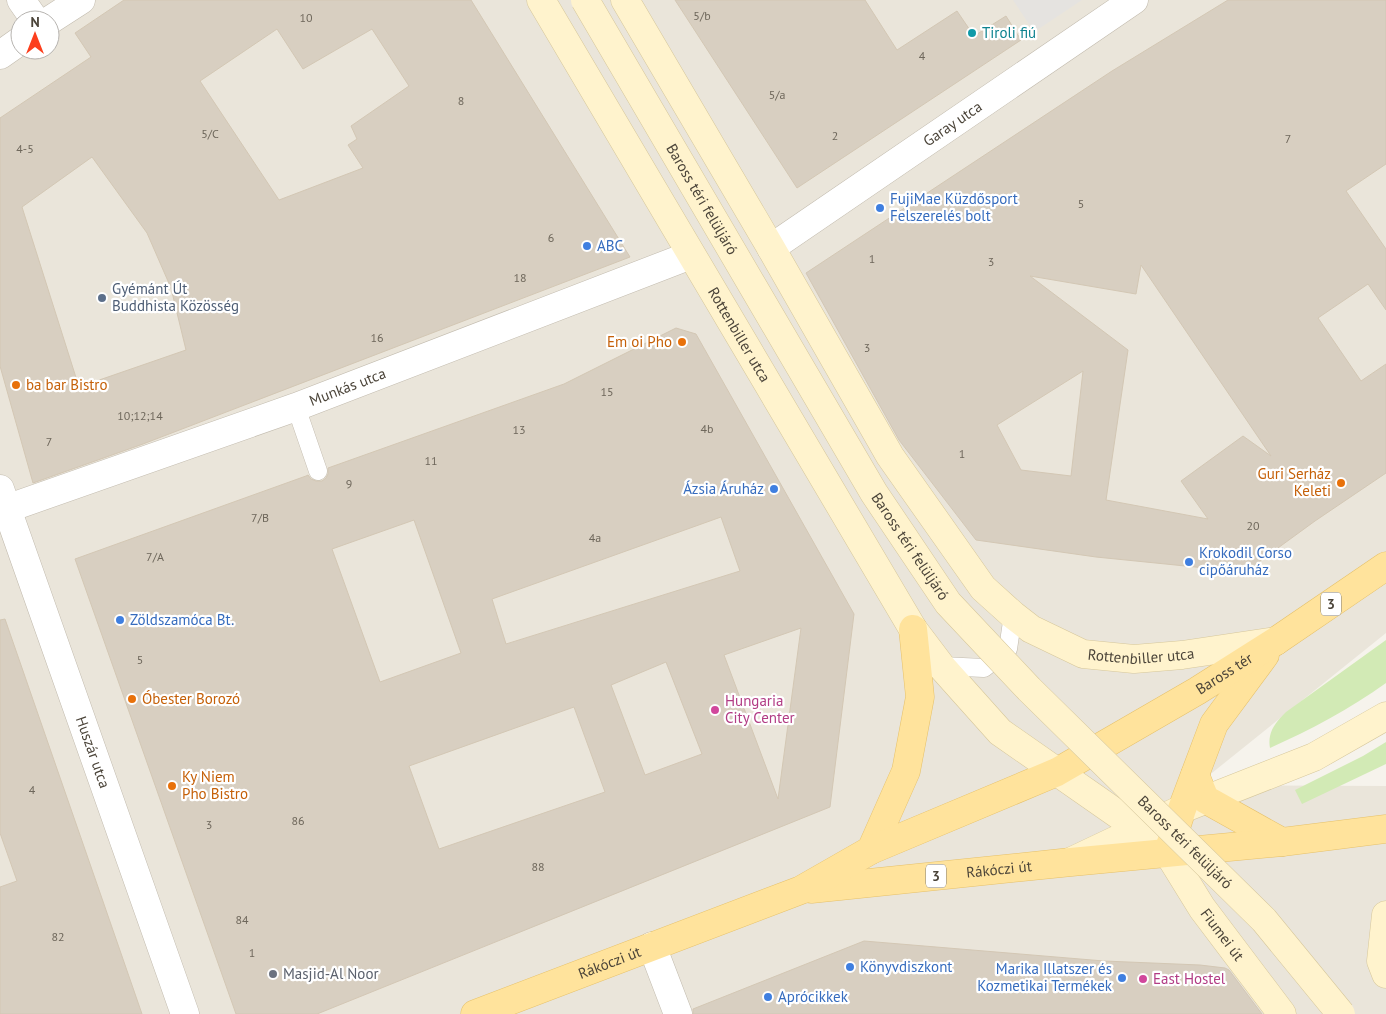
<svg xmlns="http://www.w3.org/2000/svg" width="1386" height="1014" viewBox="0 0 1386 1014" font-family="'PT Sans',sans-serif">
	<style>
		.residential { fill: #eae5da; fill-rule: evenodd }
		.green { fill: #d2eab5 }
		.parking { fill: #e5e3e0 }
		.building { fill: #d8cfc1; stroke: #d3c7b4; fill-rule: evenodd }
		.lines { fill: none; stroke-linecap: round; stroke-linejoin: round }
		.lane-casing { stroke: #c2bbae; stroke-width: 19 }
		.street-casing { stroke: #c2bbae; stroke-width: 29 }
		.secondary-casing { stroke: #d6c79b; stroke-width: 29 }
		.primary-casing { stroke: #e6c16a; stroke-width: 29 }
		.lane { stroke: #fff; stroke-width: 18 }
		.street { stroke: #fff; stroke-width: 28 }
		.secondary { stroke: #fff3cd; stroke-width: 28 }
		.primary { stroke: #ffe39c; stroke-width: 28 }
		.secondary-bridge-casing { stroke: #d6c79b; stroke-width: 29; stroke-linecap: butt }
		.secondary-bridge { stroke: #fff3cd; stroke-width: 28 }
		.culture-dot { fill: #0f9aa8; stroke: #fff; stroke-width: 2 }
		.shop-dot { fill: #3f7fe0; stroke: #fff; stroke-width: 2 }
		.service-dot { fill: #5c6f8a; stroke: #fff; stroke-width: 2 }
		.food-dot { fill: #e8710a; stroke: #fff; stroke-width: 2 }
		.hotel-dot { fill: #d1479c; stroke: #fff; stroke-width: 2 }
		.worship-dot { fill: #6b7280; stroke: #fff; stroke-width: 2 }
		.labels { text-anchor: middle; stroke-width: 4.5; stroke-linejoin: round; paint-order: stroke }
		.number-label { font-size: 12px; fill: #6e675b }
		.shield { fill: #fff; stroke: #817c74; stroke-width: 1 }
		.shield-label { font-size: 14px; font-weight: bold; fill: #4b4439 }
		.culture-label { font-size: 15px; fill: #0d838f; stroke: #fff; text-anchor: start }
		.street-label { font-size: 15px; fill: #4b4439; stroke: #fff }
		.shop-label { font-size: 15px; fill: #366cbe; stroke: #fff; text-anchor: start }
		.service-label { font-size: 15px; fill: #4e5e75; stroke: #fff; text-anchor: start }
		.food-label { font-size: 15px; fill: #c56008; stroke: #fff; text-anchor: start }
		.hotel-label { font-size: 15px; fill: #b23c85; stroke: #fff; text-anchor: start }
		.worship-label { font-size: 15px; fill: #5b616d; stroke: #fff; text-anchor: start }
	</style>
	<rect width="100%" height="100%" fill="#f6f3ec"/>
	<path class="residential" d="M0,0H1386V633L1197,785L1386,786V1014H0ZM20,20H50V50H20Z"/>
	<path class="green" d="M1386,640V683C1350,709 1310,730 1270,748C1267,732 1276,722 1286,712Z
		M1386,742V764L1302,804L1295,790L1363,756Z"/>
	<path class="parking" d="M1013,0H1082L1034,32Z"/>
	<path class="building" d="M124,0H471L630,257L143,444L33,483L0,366V118L91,57L75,33ZM277,29L303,69L372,29L409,86L351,126L357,139L348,145L363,168L279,200L200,81ZM92,157L147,233L171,288L186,350L79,387L22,207Z
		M675,0H865L897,50L957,11L974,36L1006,16L1021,40L797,188Z
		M1228,0H1386V164L1346,191L1386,249V310L1368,284L1318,318L1361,381L1386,364V473L1315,521L1245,572L1096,557L976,540L899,440L806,273L1112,71ZM1141,265L1271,456L1243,436L1181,481L1208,519L1106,500L1128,350L1030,276L1136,294ZM1083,371L1071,476L1021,470L997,425Z
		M676,328L696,334L854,614L830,807L317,1014H236L75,559L306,476L308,475L311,479L316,481H322L326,478L328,474V468L564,384ZM721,517L740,571L506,644L492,599ZM414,520L461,653L380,682L332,549ZM801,628L778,799L724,655ZM666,662L702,754L645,775L611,685ZM574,707L605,792L439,849L409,766Z
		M5,619L98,887L142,1014H0V887L17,881L0,833V620Z
		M864,941L1104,961L1200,965L1225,968L1229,970L1262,1014H693V1009Z"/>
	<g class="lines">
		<g class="lane-casing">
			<path id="lane" d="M296,407L318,471
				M941,666L984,668L1008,649L1013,615"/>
		</g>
		<g class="street-casing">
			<g id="street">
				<path d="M21,0L35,20"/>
				<path d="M50,20L81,0"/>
				<path d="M0,55L20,41"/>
				<path id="s1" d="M771,248L1134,0"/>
				<path id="s2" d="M0,489L185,1014"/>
				<path id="s3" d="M0,511L296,407L691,255"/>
				<path d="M652,946L678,1014"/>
			</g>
		</g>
		<g class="secondary-casing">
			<g id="secondary">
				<path id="s4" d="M541,0L913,629L941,666L1000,732L1139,829L1168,853L1202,908L1282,1014"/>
				<path id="s5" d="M625,0L771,248L890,456L983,588L1013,615L1031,629L1083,654L1134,659L1182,655L1276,641"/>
				<path d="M1072,861L1182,809L1314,757L1386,716"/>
				<path d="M1386,915L1381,961L1386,974"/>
			</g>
		</g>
		<g class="primary-casing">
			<g id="primary">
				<path d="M1195,775L1205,799L1282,842"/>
				<path d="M871,850L906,771L920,697L913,629"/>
				<path d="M1168,852L1182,809L1214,724L1265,655"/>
				<path id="s6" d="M811,889L1071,862L1282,842L1386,829"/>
				<path id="s7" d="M475,1014L801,890L871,850L1057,772L1197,691L1276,641L1386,566"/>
			</g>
		</g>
		<use href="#lane" class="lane"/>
		<use href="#street" class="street"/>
		<use href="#secondary" class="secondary"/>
		<use href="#primary" class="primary"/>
		<g class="secondary-bridge-casing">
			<g id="secondary-bridge">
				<path id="s8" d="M585,0L874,493L948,603L1029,689L1264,920L1341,1014"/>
			</g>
		</g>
		<use href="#secondary-bridge" class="secondary-bridge"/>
	</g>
	<circle class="culture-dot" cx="972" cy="33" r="5"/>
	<g class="shop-dot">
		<circle cx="880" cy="208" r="5"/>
		<circle cx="587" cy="246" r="5"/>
		<circle cx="774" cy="489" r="5"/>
		<circle cx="1189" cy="562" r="5"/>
		<circle cx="120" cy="620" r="5"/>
		<circle cx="850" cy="967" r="5"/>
		<circle cx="1122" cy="978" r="5"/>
		<circle cx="768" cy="997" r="5"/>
	</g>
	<circle class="service-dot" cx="102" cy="298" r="5"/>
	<g class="food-dot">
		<circle cx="682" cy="342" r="5"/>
		<circle cx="16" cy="385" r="5"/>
		<circle cx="1341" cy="483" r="5"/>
		<circle cx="132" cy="699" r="5"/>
		<circle cx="172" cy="786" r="5"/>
	</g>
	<g class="hotel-dot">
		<circle cx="715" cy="710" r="5"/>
		<circle cx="1143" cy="979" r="5"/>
	</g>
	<circle class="worship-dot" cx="273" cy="974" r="5"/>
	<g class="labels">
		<g class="number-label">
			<text x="702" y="20">5/b</text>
			<text x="306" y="22">10</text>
			<text x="922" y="60">4</text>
			<text x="777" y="99">5/a</text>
			<text x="461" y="105">8</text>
			<text x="210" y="138">5/C</text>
			<text x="835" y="140">2</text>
			<text x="1288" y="143">7</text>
			<text x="25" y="153">4-5</text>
			<text x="1081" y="208">5</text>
			<text x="551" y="242">6</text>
			<text x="872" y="263">1</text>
			<text x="991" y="266">3</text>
			<text x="520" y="282">18</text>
			<text x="377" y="342">16</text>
			<text x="867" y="352">3</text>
			<text x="607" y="396">15</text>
			<text x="140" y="420">10;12;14</text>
			<text x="707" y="433">4b</text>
			<text x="519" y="434">13</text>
			<text x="49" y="446">7</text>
			<text x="962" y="458">1</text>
			<text x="431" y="465">11</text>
			<text x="349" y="488">9</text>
			<text x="260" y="522">7/B</text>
			<text x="1253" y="530">20</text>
			<text x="595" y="542">4a</text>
			<text x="155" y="561">7/A</text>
			<text x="140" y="664">5</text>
			<text x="32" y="794">4</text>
			<text x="298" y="825">86</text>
			<text x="209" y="829">3</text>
			<text x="538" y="871">88</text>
			<text x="242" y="924">84</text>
			<text x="58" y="941">82</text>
			<text x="252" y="957">1</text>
		</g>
		<g class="shield">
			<rect x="1321" y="592.5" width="20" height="23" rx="4"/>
			<rect x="926" y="864.5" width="20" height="23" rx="4"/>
		</g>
		<g class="shield-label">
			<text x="1331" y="609">3</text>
			<text x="936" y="881">3</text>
		</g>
		<g class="culture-label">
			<text x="982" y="38">Tiroli fiú</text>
		</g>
		<g class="street-label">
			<text dy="5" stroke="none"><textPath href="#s1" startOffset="220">Garay utca</textPath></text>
			<text dy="5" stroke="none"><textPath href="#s8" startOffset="231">Baross téri felüljáró</textPath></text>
			<text dy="5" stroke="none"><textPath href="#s4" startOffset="389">Rottenbiller utca</textPath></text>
			<text dy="5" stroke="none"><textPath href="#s3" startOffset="369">Munkás utca</textPath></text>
			<text dy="5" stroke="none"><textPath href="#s8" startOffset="636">Baross téri felüljáró</textPath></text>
			<text dy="5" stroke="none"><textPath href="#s5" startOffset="868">Rottenbiller utca</textPath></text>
			<text dy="5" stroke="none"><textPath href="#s7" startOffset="825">Baross tér</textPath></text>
			<text dy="5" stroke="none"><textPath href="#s2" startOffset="279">Huszár utca</textPath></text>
			<text dy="5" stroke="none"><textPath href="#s8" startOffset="1041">Baross téri felüljáró</textPath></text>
			<text dy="5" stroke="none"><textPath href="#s6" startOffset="189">Rákóczi út</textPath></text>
			<text dy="5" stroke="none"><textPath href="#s4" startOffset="1171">Fiumei út</textPath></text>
			<text dy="5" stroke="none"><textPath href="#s7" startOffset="144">Rákóczi út</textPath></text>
		</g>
		<g class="shop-label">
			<text x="890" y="204">FujiMae Küzdősport<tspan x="890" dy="17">Felszerelés bolt</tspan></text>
			<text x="597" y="251">ABC</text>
			<text x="764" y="494" text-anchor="end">Ázsia Áruház</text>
			<text x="1199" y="558">Krokodil Corso<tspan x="1199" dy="17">cipőáruház</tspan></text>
			<text x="130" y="625">Zöldszamóca Bt.</text>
			<text x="860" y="972">Könyvdiszkont</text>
			<text x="1112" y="974" text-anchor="end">Marika Illatszer és<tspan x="1112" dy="17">Kozmetikai Termékek</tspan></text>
			<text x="778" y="1002">Aprócikkek</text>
		</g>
		<g class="service-label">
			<text x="112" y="294">Gyémánt Út<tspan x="112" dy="17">Buddhista Közösség</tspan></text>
		</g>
		<g class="food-label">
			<text x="672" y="347" text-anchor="end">Em oi Pho</text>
			<text x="26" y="390">ba bar Bistro</text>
			<text x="1331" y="479" text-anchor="end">Guri Serház<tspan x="1331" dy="17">Keleti</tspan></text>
			<text x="142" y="704">Óbester Borozó</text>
			<text x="182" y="782">Ky Niem<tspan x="182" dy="17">Pho Bistro</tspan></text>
		</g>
		<g class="hotel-label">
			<text x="725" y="706">Hungaria<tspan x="725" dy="17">City Center</tspan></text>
			<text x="1153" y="984">East Hostel</text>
		</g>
		<g class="worship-label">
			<text x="283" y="979">Masjid-Al Noor</text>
		</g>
	</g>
	<g transform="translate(35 35)"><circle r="24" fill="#ffffff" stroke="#b7b4b0"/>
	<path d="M0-4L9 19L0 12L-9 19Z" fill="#fc3f1d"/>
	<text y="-8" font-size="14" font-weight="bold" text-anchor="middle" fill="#4b4439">N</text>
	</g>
</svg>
